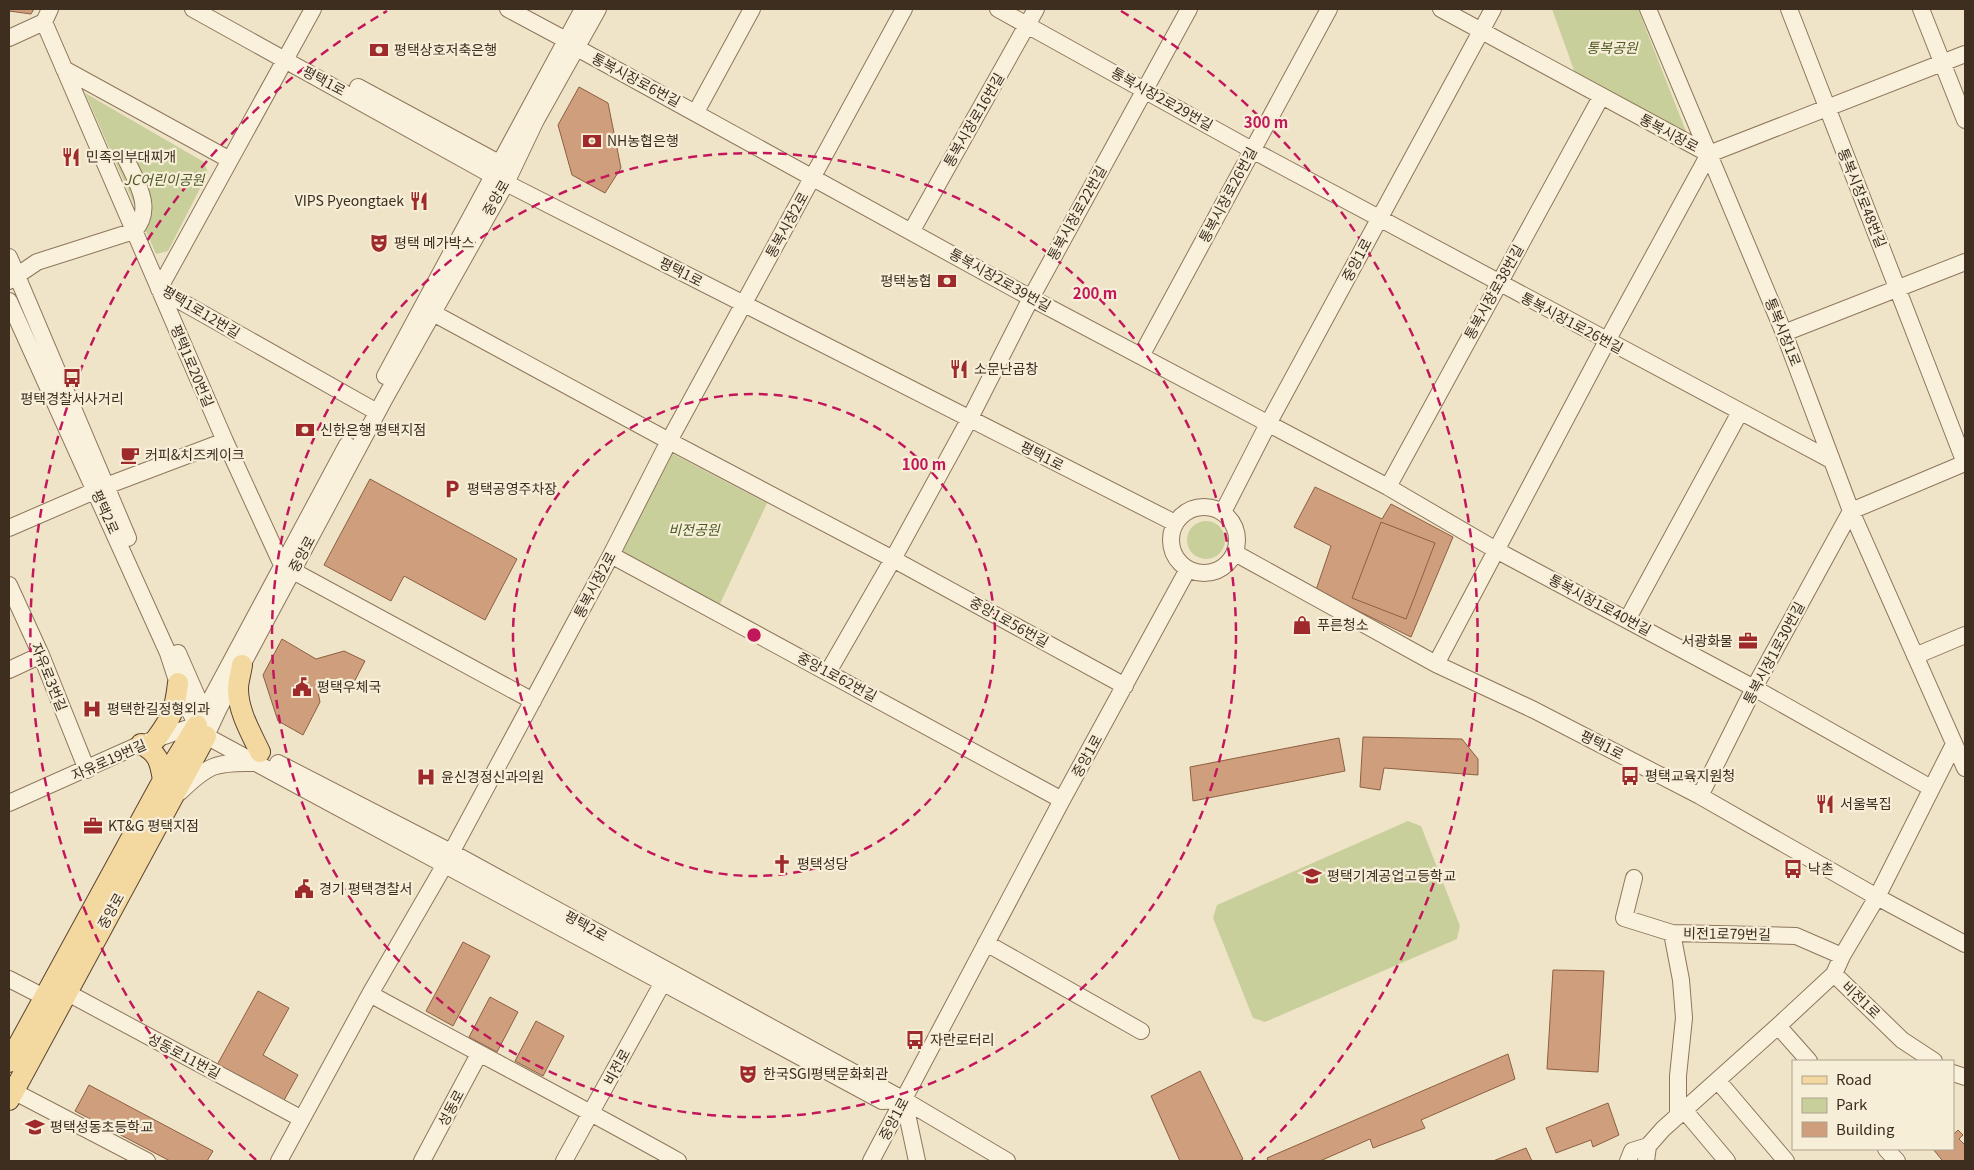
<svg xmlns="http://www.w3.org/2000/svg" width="1974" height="1170" viewBox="0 0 1974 1170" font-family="Georgia,'Noto Sans KR',serif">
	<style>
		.green { fill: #c9cf9b }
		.building { fill: #cf9f7d; stroke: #8d5f41 }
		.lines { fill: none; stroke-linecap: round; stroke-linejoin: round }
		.minor-casing { stroke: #8d765c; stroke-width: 18 }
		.major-casing { stroke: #5b4430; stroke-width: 22 }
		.minor { stroke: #faf1dc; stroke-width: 16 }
		.major { stroke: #f3d9a0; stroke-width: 20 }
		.ring { fill: none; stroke: #c2185b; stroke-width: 2.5; stroke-dasharray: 9 6 }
		.labels { text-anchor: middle; stroke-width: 4.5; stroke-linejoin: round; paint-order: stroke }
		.park-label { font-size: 14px; font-style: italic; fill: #4d5a26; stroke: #f7eed8 }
		.poi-label { font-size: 14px; fill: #3d2e20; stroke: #f7eed8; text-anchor: start }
		.street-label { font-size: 14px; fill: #3d2e20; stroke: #f7eed8 }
		.centre { fill: #c2185b; stroke: #f7eed8; stroke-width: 2.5 }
		.ring-label { font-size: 15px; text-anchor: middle; font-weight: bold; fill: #c2185b; stroke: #f7eed8; stroke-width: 4.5; stroke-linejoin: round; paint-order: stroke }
	</style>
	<rect width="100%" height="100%" fill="#f0e4c8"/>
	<path class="green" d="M1552,9H1638L1689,139L1575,73Z
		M85,93L204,162L208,173L168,251L156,254Z
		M671,453L767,503L720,604L619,554Z
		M1187 540a19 19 0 1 1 38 0a19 19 0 1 1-38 0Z
		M1408,821L1421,826L1460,926L1457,939L1265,1022L1253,1018L1213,918L1217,905Z"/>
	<path class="building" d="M9,9H34L31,14L9,11Z
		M579,87L608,103L621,168L605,193L572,175L558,125Z
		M370,479L517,559L485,620L404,576L391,601L324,565Z
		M1315,487L1382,519L1391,504L1453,537L1411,637L1316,590L1331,546L1294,527Z
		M1381,522L1435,543L1406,619L1352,598Z
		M282,639L316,659L344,651L365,661L354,682L318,692L320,702L303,735L278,721L263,675Z
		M1363,737L1462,739L1478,759V775L1384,768L1380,790L1360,787Z
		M1339,738L1345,771L1193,801L1190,767Z
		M463,942L490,956L453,1026L426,1011Z
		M1553,970L1604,971L1598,1072L1547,1069Z
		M258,991L289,1008L263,1055L298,1075L283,1102L217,1065Z
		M490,997L518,1012L497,1052L469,1037Z
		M536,1021L564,1036L543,1076L515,1061Z
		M1508,1054L1515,1079L1421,1120L1425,1128L1373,1148L1370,1139L1320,1161H1268L1267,1158Z
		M1200,1071L1243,1159L1239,1161H1180L1151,1096Z
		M89,1085L213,1151L207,1161H170L75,1111Z
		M1608,1103L1619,1135L1593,1147L1591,1140L1556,1153L1546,1128Z
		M1958,1130L1963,1135L1959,1139L1965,1145V1161H1940L1942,1160L1933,1149H1953V1133L1954,1134Z
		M1526,1148L1532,1161H1493Z"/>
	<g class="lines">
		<g class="minor-casing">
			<path id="minor" d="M50,9L44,22L225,441L282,565L533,701
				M193,9L506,183L1175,523
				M508,9L566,40
				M998,9L1252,150L1831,460
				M1441,9L1709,154L1965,54
				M1648,9L1784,333L1851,511L1965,768
				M1789,9L1965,463
				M1921,9L1965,120
				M9,38L44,22
				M577,48L1031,298L1388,487L1496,550L1754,688L1931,788
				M64,69L230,160
				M358,87L508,168
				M696,112L752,9
				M911,232L1036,9
				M9,257L128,538
				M9,281L37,262L134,231C155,209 136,181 126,159
				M159,289L313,9
				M159,289L377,412
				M9,301L168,653C177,681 186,713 206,736L882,1101L904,1100
				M433,313L669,441L893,559L1125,686
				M1784,333L1965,262
				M1141,356L1329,9
				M385,376L583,9
				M1388,487L1601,97
				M1171 540a33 33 0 1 1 66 0a33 33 0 1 1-66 0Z
				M1851,511L1965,463
				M1223,512L1268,424L1493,9
				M9,528L106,486L225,441
				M1235,553L1436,664L1534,710L1700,796L1877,897L1965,944
				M611,555L1062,800
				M9,585L41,655L87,770
				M1627,620L1740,412
				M178,653L206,717
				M1915,656L1965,635
				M1436,664L1607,341L1709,154
				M9,670L41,655
				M828,672L893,559L969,420L1031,298L1189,9
				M197,725L347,445
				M206,736L219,708L385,398L506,183L536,120L598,9
				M278,763L451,852L904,1100L1007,1161
				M180,792C208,765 215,762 254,763
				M1700,796L1754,688L1851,511
				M9,803L141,744L197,725L203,726
				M1634,878L1624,918L1672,933L1796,936L1842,956
				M1672,933L1681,980L1684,1018L1678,1076V1116
				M986,943L1141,1031
				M1834,974L1902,1040L1934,1061
				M9,979L44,997
				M66,992L302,1119
				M370,994C472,1050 576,1104 678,1161
				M1778,1026L1809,1061
				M1953,1073L1965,1077
				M1718,1081L1786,1161
				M13,1091L147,1161
				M904,1100L917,1161
				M1684,1110L1727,1161
				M1648,1146L1663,1129L1778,1026L1834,974L1842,956L1877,897L1954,744
				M1886,1149L1897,1161
				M279,1161L370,994L444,866L611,555L669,441L904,9
				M422,1161L479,1054
				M564,1161L667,975
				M871,1161L1062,800L1188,569
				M1628,1161L1632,1151L1648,1146
				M1646,1161L1648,1146"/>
		</g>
		<g class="major-casing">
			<path id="major" d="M242,665C241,673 238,681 238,689C238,711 251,733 260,752
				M156,739C172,717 175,710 178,683
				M141,744C158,753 160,761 163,780
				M9,1062L163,780L197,725
				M9,1100L206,736"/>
		</g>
		<use href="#minor" class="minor"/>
		<use href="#major" class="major"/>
	</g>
	<g class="ring">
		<circle cx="754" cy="635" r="241"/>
		<circle cx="754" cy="635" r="482"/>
		<path d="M256 1160A724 724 0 0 1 387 11M1121 11A724 724 0 0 1 1252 1160"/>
	</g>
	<defs>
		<g id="bank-bare" transform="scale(1.5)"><path d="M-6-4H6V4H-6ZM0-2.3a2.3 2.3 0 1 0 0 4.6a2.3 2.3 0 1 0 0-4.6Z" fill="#9e2a2b" stroke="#f7eed8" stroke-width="2.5" paint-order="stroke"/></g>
		<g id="restaurant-bare" transform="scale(1.5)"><path d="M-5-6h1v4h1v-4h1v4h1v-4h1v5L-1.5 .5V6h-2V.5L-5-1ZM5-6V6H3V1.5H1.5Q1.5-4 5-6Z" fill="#9e2a2b" stroke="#f7eed8" stroke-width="2.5" paint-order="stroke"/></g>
		<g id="theatre-bare" transform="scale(1.5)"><path d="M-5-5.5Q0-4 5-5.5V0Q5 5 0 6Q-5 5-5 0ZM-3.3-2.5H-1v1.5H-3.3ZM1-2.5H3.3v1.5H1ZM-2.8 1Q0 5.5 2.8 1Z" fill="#9e2a2b" stroke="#f7eed8" stroke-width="2.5" paint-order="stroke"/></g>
		<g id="bus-bare" transform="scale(1.5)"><path d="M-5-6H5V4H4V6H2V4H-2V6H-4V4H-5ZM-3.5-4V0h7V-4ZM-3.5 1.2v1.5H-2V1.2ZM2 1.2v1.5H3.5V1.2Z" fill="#9e2a2b" stroke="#f7eed8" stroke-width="2.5" paint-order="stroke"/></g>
		<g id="cafe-bare" transform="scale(1.5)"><path d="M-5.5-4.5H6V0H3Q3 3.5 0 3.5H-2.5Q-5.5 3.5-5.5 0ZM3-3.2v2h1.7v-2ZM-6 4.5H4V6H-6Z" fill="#9e2a2b" stroke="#f7eed8" stroke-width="2.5" paint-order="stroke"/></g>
		<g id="parking-bare" transform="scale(1.5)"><path d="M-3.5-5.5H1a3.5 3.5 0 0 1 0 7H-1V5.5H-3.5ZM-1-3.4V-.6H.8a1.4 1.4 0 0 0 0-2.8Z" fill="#9e2a2b" stroke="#f7eed8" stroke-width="2.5" paint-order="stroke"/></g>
		<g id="shop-bare" transform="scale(1.5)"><path d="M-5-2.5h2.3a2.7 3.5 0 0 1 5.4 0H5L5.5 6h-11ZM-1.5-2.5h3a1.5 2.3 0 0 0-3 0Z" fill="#9e2a2b" stroke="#f7eed8" stroke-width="2.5" paint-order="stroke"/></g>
		<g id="office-bare" transform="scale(1.5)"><path d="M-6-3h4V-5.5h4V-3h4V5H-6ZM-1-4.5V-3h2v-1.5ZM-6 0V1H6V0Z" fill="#9e2a2b" stroke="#f7eed8" stroke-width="2.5" paint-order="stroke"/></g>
		<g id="civic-bare" transform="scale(1.5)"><path d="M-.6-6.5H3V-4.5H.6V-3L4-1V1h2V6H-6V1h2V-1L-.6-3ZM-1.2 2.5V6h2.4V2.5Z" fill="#9e2a2b" stroke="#f7eed8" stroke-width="2.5" paint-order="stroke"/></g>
		<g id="hospital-bare" transform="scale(1.5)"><path d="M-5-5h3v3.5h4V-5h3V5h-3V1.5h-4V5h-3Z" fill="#9e2a2b" stroke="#f7eed8" stroke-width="2.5" paint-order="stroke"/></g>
		<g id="church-bare" transform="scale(1.5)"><path d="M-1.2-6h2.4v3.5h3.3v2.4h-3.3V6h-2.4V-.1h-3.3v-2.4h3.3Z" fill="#9e2a2b" stroke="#f7eed8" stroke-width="2.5" paint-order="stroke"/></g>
		<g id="school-bare" transform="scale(1.5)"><path d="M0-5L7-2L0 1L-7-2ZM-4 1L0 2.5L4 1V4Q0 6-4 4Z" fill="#9e2a2b" stroke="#f7eed8" stroke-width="2.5" paint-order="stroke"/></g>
	</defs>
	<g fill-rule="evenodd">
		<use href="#bank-bare" x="379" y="50"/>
		<use href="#bank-bare" x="592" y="141"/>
		<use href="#restaurant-bare" x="71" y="157"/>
		<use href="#restaurant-bare" x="419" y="201"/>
		<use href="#theatre-bare" x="379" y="243"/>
		<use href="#bank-bare" x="947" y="281"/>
		<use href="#restaurant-bare" x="959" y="369"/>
		<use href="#bus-bare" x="72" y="378"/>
		<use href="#bank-bare" x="305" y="430"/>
		<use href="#cafe-bare" x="130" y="455"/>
		<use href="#parking-bare" x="452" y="489"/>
		<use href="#shop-bare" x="1302" y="625"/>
		<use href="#office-bare" x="1748" y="641"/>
		<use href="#civic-bare" x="302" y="687"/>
		<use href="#hospital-bare" x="92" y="709"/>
		<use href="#bus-bare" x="1630" y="776"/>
		<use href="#hospital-bare" x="426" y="777"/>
		<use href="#restaurant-bare" x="1825" y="804"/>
		<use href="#office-bare" x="93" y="826"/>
		<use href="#church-bare" x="782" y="864"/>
		<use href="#bus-bare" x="1793" y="869"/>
		<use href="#school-bare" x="1312" y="876"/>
		<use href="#civic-bare" x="304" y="889"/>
		<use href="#bus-bare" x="915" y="1040"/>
		<use href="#theatre-bare" x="748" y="1074"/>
		<use href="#school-bare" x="35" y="1127"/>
	</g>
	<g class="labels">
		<g class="park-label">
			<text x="1612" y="53">통복공원</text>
			<text x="164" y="185">JC어린이공원</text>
			<text x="694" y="535">비전공원</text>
		</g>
		<g class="poi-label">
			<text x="394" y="55">평택상호저축은행</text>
			<text x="607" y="146">NH농협은행</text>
			<text x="86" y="162">민족의부대찌개</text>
			<text x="404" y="206" text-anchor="end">VIPS Pyeongtaek</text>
			<text x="394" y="248">평택 메가박스</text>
			<text x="932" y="286" text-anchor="end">평택농협</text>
			<text x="974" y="374">소문난곱창</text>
			<text x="72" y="404" text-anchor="middle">평택경찰서사거리</text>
			<text x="320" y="435">신한은행 평택지점</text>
			<text x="145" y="460">커피&amp;치즈케이크</text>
			<text x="467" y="494">평택공영주차장</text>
			<text x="1317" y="630">푸른청소</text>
			<text x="1733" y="646" text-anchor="end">서광화물</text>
			<text x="317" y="692">평택우체국</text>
			<text x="107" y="714">평택한길정형외과</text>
			<text x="1645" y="781">평택교육지원청</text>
			<text x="441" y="782">윤신경정신과의원</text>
			<text x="1840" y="809">서울복집</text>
			<text x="108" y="831">KT&amp;G 평택지점</text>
			<text x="797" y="869">평택성당</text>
			<text x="1808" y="874">낙촌</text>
			<text x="1327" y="881">평택기계공업고등학교</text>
			<text x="319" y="894">경기 평택경찰서</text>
			<text x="930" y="1045">자란로터리</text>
			<text x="763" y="1079">한국SGI평택문화회관</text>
			<text x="50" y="1132">평택성동초등학교</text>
		</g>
		<g class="street-label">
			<text transform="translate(636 80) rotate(28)" y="5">통복시장로6번길</text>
			<text transform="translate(324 81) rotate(28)" y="5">평택1로</text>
			<text transform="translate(1162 99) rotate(29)" y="5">통복시장2로29번길</text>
			<text transform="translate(974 120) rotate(-60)" y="5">통복시장로16번길</text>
			<text transform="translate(1669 133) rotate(28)" y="5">통복시장로</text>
			<text transform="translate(1228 195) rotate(-62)" y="5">통복시장로26번길</text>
			<text transform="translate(496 198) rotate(-60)" y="5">중앙로</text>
			<text transform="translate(1862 198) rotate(68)" y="5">통복시장로48번길</text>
			<text transform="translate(1077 213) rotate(-61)" y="5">통복시장로22번길</text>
			<text transform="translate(787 225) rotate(-61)" y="5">통복시장2로</text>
			<text transform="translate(1357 260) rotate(-62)" y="5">중앙1로</text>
			<text transform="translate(681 272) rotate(27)" y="5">평택1로</text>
			<text transform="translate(1000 280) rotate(29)" y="5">통복시장2로39번길</text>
			<text transform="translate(1494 292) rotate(-61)" y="5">통복시장로38번길</text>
			<text transform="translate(201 312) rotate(31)" y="5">평택1로12번길</text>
			<text transform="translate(1572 323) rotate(28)" y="5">통복시장1로26번길</text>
			<text transform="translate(1783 332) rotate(68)" y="5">통복시장1로</text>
			<text transform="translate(192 366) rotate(67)" y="5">평택1로20번길</text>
			<text transform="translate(1042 456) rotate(27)" y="5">평택1로</text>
			<text transform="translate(105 512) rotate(66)" y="5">평택2로</text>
			<text transform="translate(302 554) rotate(-62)" y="5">중앙로</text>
			<text transform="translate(595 585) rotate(-62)" y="5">통복시장2로</text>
			<text transform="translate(1600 605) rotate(28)" y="5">통복시장1로40번길</text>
			<text transform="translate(1009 622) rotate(29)" y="5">중앙1로56번길</text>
			<text transform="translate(1774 653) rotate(-62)" y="5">통복시장1로30번길</text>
			<text transform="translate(49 677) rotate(68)" y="5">자유로3번길</text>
			<text transform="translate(837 677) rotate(28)" y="5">중앙1로62번길</text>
			<text transform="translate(1602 745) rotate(27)" y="5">평택1로</text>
			<text transform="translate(1087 756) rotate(-61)" y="5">중앙1로</text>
			<text transform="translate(109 760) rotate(-24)" y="5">자유로19번길</text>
			<text transform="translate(111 911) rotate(-61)" y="5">중앙로</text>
			<text transform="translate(586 926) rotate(29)" y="5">평택2로</text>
			<text transform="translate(1727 934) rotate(1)" y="5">비전1로79번길</text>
			<text transform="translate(1861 1000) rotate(44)" y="5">비전1로</text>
			<text transform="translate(184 1056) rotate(28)" y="5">성동로11번길</text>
			<text transform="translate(617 1067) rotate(-61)" y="5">비전로</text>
			<text transform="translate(451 1108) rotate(-62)" y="5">성동로</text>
			<text transform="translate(894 1119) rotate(-62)" y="5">중앙1로</text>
		</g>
	</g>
	<circle cx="754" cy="635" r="8" class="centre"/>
	<g class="ring-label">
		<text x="1266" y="128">300 m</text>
		<text x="1095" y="299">200 m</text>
		<text x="924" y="470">100 m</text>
	</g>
	<rect width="1974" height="1170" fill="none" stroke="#3d2e20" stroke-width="20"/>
	<rect x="1792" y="1060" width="162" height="90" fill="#f7eed8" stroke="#ada18e"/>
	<rect x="1802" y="1076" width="25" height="8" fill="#f3d9a0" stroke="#ada18e"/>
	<text x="1836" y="1085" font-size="15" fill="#3d2e20">Road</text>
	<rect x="1802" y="1098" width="25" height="15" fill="#c9cf9b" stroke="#ada18e"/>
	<text x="1836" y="1110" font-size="15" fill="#3d2e20">Park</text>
	<rect x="1802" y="1122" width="25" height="15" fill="#cf9f7d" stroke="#ada18e"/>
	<text x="1836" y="1135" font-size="15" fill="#3d2e20">Building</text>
</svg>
